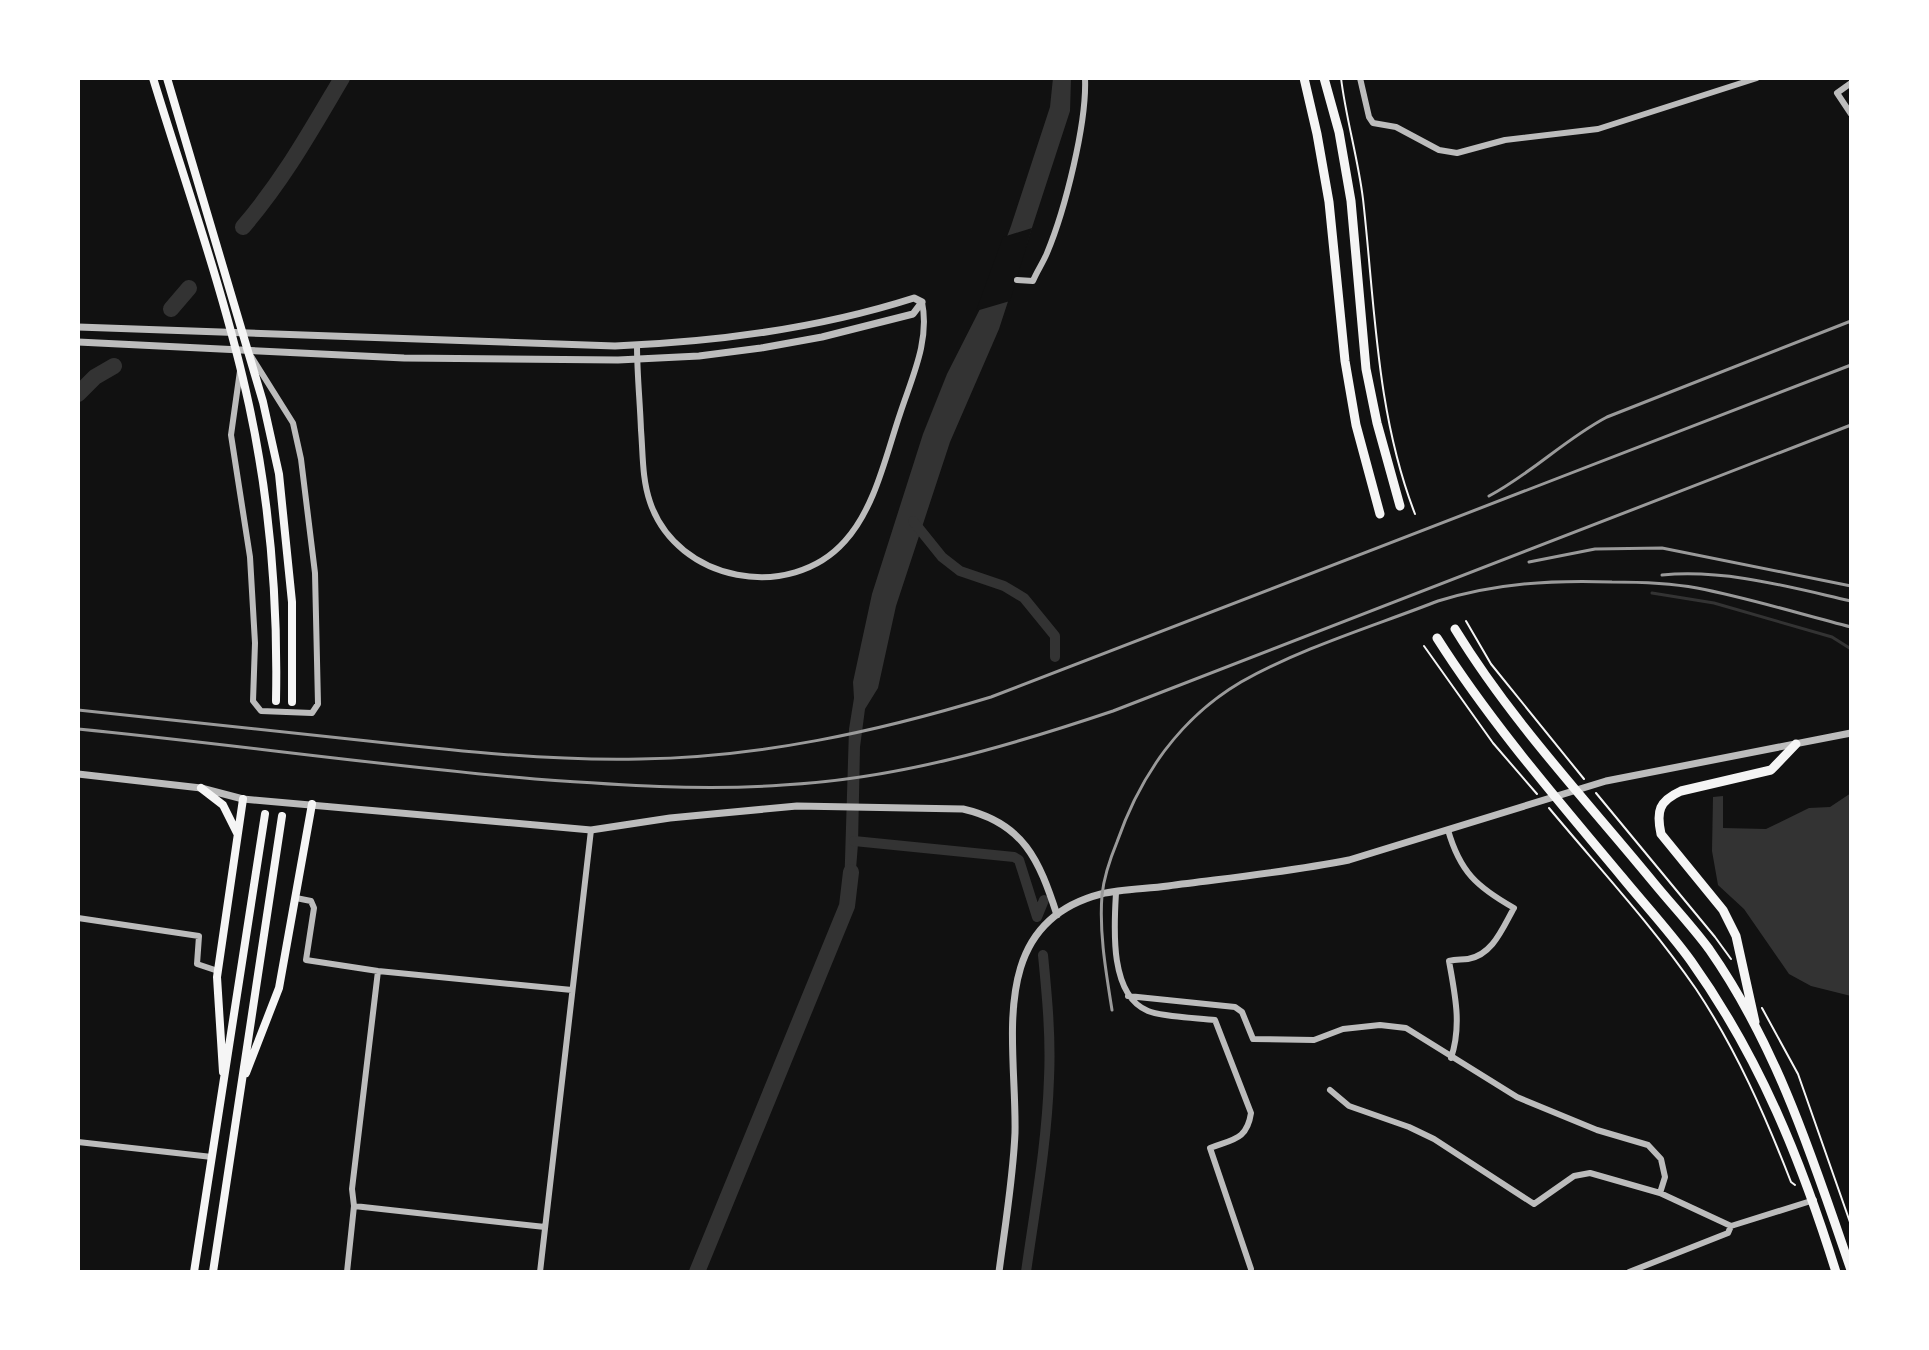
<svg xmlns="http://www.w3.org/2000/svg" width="1929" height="1350" viewBox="0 0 1929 1350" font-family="'Public Sans',sans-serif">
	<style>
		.water { fill: #333 }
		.pier { fill: #111 }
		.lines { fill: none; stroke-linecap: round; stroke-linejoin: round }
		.stream { stroke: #333; stroke-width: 3 }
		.canal { stroke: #333; stroke-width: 10 }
		.river { stroke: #333; stroke-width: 16 }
		.path { stroke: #f5f5f5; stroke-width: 2 }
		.minor { stroke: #bcbcbc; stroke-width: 6 }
		.tertiary { stroke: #bcbcbc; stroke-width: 7 }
		.secondary { stroke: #f5f5f5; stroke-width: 8 }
		.primary { stroke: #f5f5f5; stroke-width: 9 }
		.rail { stroke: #9a9a9a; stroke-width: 3 }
	</style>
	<rect width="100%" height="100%" fill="#111"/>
	<path class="water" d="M1053,78H1071L1070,111L999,329L950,442L896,606L878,688L865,709L860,747L858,844L854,894L844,893L849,729L854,698L853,682L872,594L923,434L947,374L980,309L1011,226L1050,107Z
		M1851,793V996L1811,986L1789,974L1744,909L1718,885L1712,851L1713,797L1723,796V828L1766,829L1809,808L1830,807Z"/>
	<path class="pier" d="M1032,228L1010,301L976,311L1003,237Z"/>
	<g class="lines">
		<path class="stream" d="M1652,593L1714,603L1832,637L1851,649"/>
		<path class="canal" d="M913,521L942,557L960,571L1004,586L1024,598L1055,636V657
			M854,841L1014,857L1019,860L1037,917
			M1037,917L1044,900
			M1026,1272C1035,1208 1047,1143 1049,1078C1051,1037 1047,996 1043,955"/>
		<path class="river" d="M243,227C284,179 310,132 342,78
			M171,309L189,288
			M78,394L95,377L114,366
			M697,1272L847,906L851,872"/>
		<path class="path" d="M1341,78C1346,119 1358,158 1363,199C1375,305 1376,413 1415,514
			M1466,621L1491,664L1584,779
			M1424,646L1493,743L1537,794
			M1596,793L1715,937L1731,959
			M1549,808C1599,868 1652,925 1696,989C1736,1049 1765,1115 1791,1182L1795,1185
			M1762,1008L1798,1074L1851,1225"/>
		<path class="minor" d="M1360,78L1369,117L1373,123L1396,127L1439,150L1457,153L1505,140L1598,129L1757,78
			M1851,83L1837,93L1851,114
			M1017,280L1033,281C1037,271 1043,263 1047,253C1065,210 1087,123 1085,78
			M637,345C637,374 640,402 641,430C643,454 642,479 650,502C677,582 790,603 845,541C875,508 886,455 900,414C912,377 930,341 922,302
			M240,371L231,435L250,557L255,643L253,701L261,711L312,713L318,704L315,573L301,459L293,423L251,356
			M1448,830C1460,872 1477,887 1514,908C1503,927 1493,955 1468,959C1461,960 1456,959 1449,961C1455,995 1462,1025 1451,1058
			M1116,893C1114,927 1109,995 1148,1011C1162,1017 1199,1018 1215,1020L1251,1113C1247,1140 1233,1139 1210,1148L1251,1269
			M296,898L311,901L314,908L306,960L378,971L572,990
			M78,918L199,936L197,964L218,971
			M1128,996L1235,1007L1242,1012L1253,1039L1314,1040L1343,1029L1380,1025L1406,1028L1517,1097L1597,1130L1648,1145L1661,1159L1665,1177L1660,1193L1731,1226L1814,1200
			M1330,1090L1349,1106L1409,1127L1434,1139L1534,1204L1574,1176L1590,1173L1660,1193
			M78,1142L212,1157
			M354,1206L545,1227
			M347,1272L354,1206L352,1189L378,971
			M540,1272L591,830
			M1629,1272L1728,1233L1731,1226"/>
		<path class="tertiary" d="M78,327L615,346C717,342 817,329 914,298L922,302L913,314L822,337L761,348L699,356L618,360L404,358L78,342
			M78,774L201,788L243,799L591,830L670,818L797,806L963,809C1024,823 1039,860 1057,915
			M999,1272C1005,1226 1013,1179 1015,1133C1017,1045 985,924 1101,894C1122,889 1146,889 1168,886C1228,878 1289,872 1349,860L1606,781L1851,733"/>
		<path class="secondary" d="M153,78C186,186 225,294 249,405C270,502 278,601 276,701
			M167,78L263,402L279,474L292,602V702
			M201,788L223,805L237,833
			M223,1072L217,977L243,799
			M246,1073L279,988L312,804
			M194,1272L265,814
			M213,1272L282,816"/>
		<path class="primary" d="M1304,78L1317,134L1329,202L1345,361L1356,425L1380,514
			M1324,78L1339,132L1351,201L1366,369L1377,423L1400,506
			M1455,629C1512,722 1586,800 1654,883C1672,905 1692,926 1709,949C1777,1046 1813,1159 1851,1270
			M1437,638C1491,723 1557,799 1622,877C1645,905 1670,932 1691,961C1760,1058 1801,1160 1836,1272
			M1755,1022L1736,936L1723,910L1661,834C1656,811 1659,801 1681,791L1771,770L1796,744"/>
		<path class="rail" d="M1489,496C1531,474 1565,439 1607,417L1851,321
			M1529,562L1595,549L1662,548L1851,586
			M1662,575C1726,569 1789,587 1851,601
			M78,710C175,720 271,731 368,741C458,751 549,761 640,759C761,757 876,732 991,697L1851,365
			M78,729C231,744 382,766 535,779C618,785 701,791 783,785C897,779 1006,747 1113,711L1851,425
			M1112,1010C1106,972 1099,933 1102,895C1104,876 1110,859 1117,842C1140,776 1180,718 1241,682C1301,648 1374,626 1438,601C1496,583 1551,580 1612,582C1641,582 1669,583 1697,588C1749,598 1800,614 1851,627"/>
	</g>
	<rect width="1929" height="1350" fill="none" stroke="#ffffff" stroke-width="160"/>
</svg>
